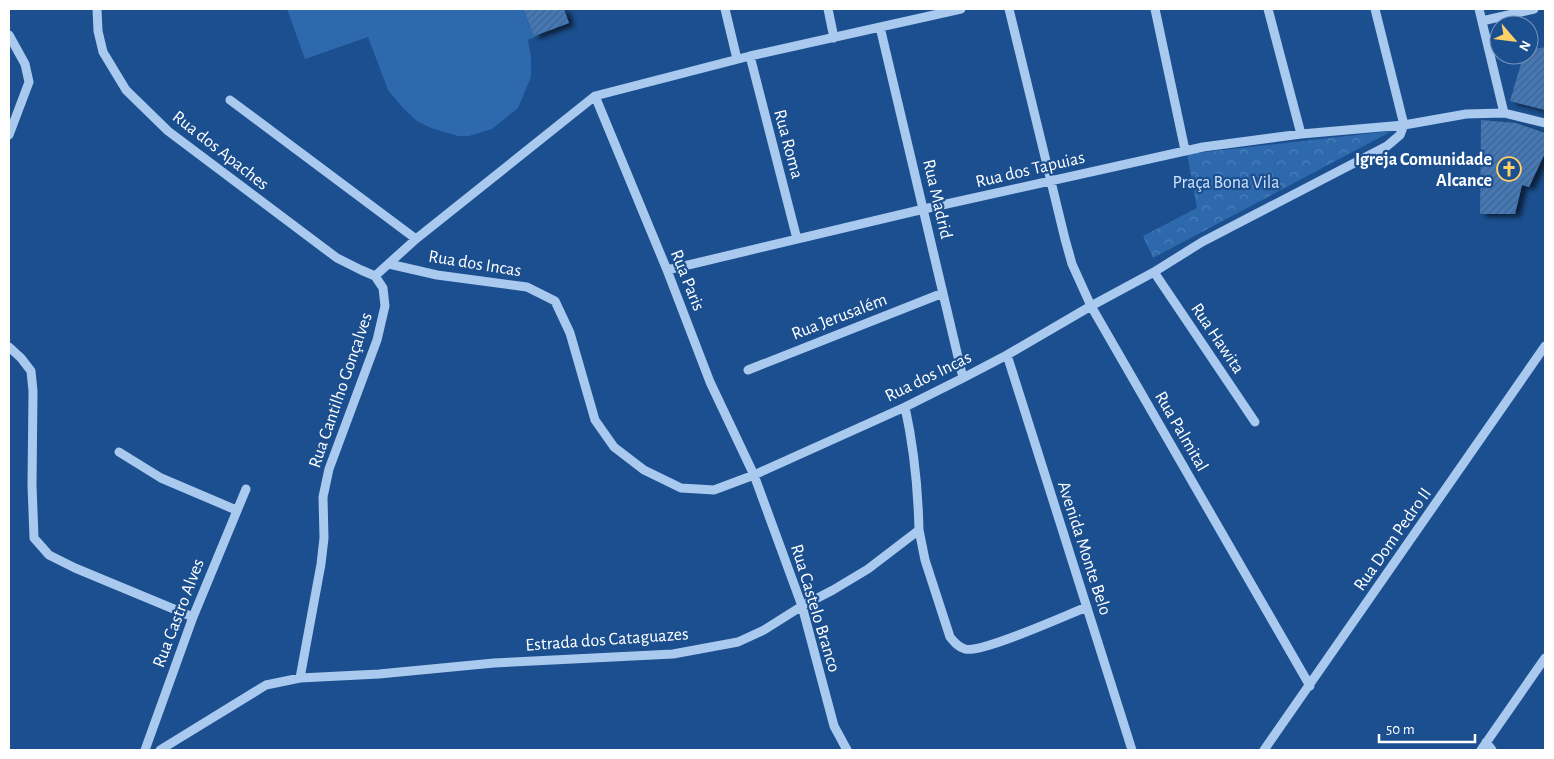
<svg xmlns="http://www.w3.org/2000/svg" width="1554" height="759" viewBox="0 0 1554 759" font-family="'Alegreya Sans',sans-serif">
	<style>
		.park { fill: url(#park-crowns) }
		.garden { fill: #2e69ad }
		.building { fill: url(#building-hatch); filter: url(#shadow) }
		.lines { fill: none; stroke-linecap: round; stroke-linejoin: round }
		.minor { stroke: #a9c9ee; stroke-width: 9 }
		.labels { text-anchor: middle; stroke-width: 4.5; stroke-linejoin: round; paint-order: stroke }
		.street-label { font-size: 18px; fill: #fff; stroke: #1b4f8f }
		.poi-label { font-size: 18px; font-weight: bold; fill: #fff; stroke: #1b4f8f; text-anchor: end }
		.park-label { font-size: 18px; fill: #cfe3fa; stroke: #1b4f8f }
	</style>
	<defs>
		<pattern id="park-crowns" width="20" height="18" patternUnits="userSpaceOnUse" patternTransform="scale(1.25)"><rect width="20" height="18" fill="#2e69ad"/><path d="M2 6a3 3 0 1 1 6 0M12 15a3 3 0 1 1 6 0" fill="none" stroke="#4d80b9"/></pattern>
		<pattern id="building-hatch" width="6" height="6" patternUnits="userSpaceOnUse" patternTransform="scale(1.25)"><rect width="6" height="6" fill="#4478b7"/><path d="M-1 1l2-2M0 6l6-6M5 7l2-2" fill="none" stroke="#486282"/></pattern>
		<filter id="shadow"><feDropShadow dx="5.5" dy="3" stdDeviation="2.5" flood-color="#0009"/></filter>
	</defs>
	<rect width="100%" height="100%" fill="#1b4f8f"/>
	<path class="park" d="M1392,131L1153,258L1143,236L1197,208L1187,154Z"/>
	<path class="garden" d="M287,9H564L569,23L528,40L531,57V77L518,108L492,129L469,136H458L431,128L417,121L403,108L388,90L368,37L305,59Z"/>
	<path class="building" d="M524,9H564L569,23L534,36Z
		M1545,47V110L1510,101L1522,60L1526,55H1529L1530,50Z
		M1481,120L1516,123L1545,133V153L1529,187L1522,185L1515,214H1480Z"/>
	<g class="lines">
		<path class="minor" d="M97,9L98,31L103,52L126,90L168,131L337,258L361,270L375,276
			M725,9L737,59
			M828,9L834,38
			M1009,9L1065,239L1072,264L1091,306L1310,686
			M1155,9L1185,150
			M1268,9L1301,134
			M1479,9L1504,113
			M1482,21L1534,9
			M880,27L963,378
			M9,35L25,64L29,82L9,135
			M750,56L797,239
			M595,96L667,270L710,382L754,475L802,606L834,726L847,750
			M230,100L416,239
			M389,264L437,275L527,287L555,301L570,333L595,420L614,447L644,470L681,488L714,490L754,475L905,407L963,378L1007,355L1091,306L1154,272L1202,242L1387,146L1400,135L1404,125L1466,114L1504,113L1545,123
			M667,270L924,209L1203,147L1301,134L1404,125L1375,9
			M1154,272L1255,422
			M9,347L21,358L31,371L33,391L32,485L34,538L49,555L75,568L193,617
			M1007,355L1132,750
			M748,370L943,293
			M119,452L161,478L236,510
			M919,530L925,560L950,637C954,642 958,647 965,649C981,654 1066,615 1087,607
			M300,678L321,564L324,538L323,497L329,469L377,340L385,306L383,288L375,276L416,239L595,96L750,56L961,9
			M1486,742L1492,750
			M145,750L193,617L246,489
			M160,750L266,685L300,678L379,674L494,663L673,654L738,642L764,630L802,606L833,590L868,569L919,530C918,487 914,448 905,407
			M1264,750L1545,346
			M1481,750L1545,658"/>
	</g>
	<defs>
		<g id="church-ring" transform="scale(1.25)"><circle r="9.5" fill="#1b4f8f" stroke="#ffd166" stroke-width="1.5"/><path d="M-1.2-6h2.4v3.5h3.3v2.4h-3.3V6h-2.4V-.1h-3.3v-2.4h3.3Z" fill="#ffd166"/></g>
	</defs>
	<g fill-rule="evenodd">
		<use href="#church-ring" x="1509" y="169"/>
	</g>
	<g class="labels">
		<g class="street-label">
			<text transform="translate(789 144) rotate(75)" y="6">Rua Roma</text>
			<text transform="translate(221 150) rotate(38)" y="6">Rua dos Apaches</text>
			<text transform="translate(1030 169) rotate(-13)" y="6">Rua dos Tapuias</text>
			<text transform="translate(938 199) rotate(77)" y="6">Rua Madrid</text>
			<text transform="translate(475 263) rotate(9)" y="6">Rua dos Incas</text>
			<text transform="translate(688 280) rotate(68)" y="6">Rua Paris</text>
			<text transform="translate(839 316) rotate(-21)" y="6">Rua Jerusalém</text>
			<text transform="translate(1218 338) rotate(56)" y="6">Rua Hawita</text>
			<text transform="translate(928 376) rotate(-26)" y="6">Rua dos Incas</text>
			<text transform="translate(340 390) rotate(-71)" y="6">Rua Cantilho Gonçalves</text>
			<text transform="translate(1182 431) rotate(60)" y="6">Rua Palmital</text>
			<text transform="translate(1392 539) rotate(-55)" y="6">Rua Dom Pedro II</text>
			<text transform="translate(1085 548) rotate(72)" y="6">Avenida Monte Belo</text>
			<text transform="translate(816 608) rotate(73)" y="6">Rua Castelo Branco</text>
			<text transform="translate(178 613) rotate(-69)" y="6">Rua Castro Alves</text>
			<text transform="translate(607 639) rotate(-4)" y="6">Estrada dos Cataguazes</text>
		</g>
		<g class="poi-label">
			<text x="1492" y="165">Igreja Comunidade<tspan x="1492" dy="21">Alcance</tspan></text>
		</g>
		<g class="park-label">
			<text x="1226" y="188">Praça Bona Vila</text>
		</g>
	</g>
	<rect width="1554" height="759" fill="none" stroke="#ffffff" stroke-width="20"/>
	<g transform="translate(1514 40) rotate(118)"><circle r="24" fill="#1b4f8f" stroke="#7695bc"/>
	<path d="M0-4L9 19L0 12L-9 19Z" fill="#ffd166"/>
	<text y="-8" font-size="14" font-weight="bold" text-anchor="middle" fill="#ffffff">N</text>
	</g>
	<path d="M1379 734v8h96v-8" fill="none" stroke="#ffffff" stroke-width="2.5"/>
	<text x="1386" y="734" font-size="15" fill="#ffffff" stroke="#1b4f8f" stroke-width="4" paint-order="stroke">50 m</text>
</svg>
